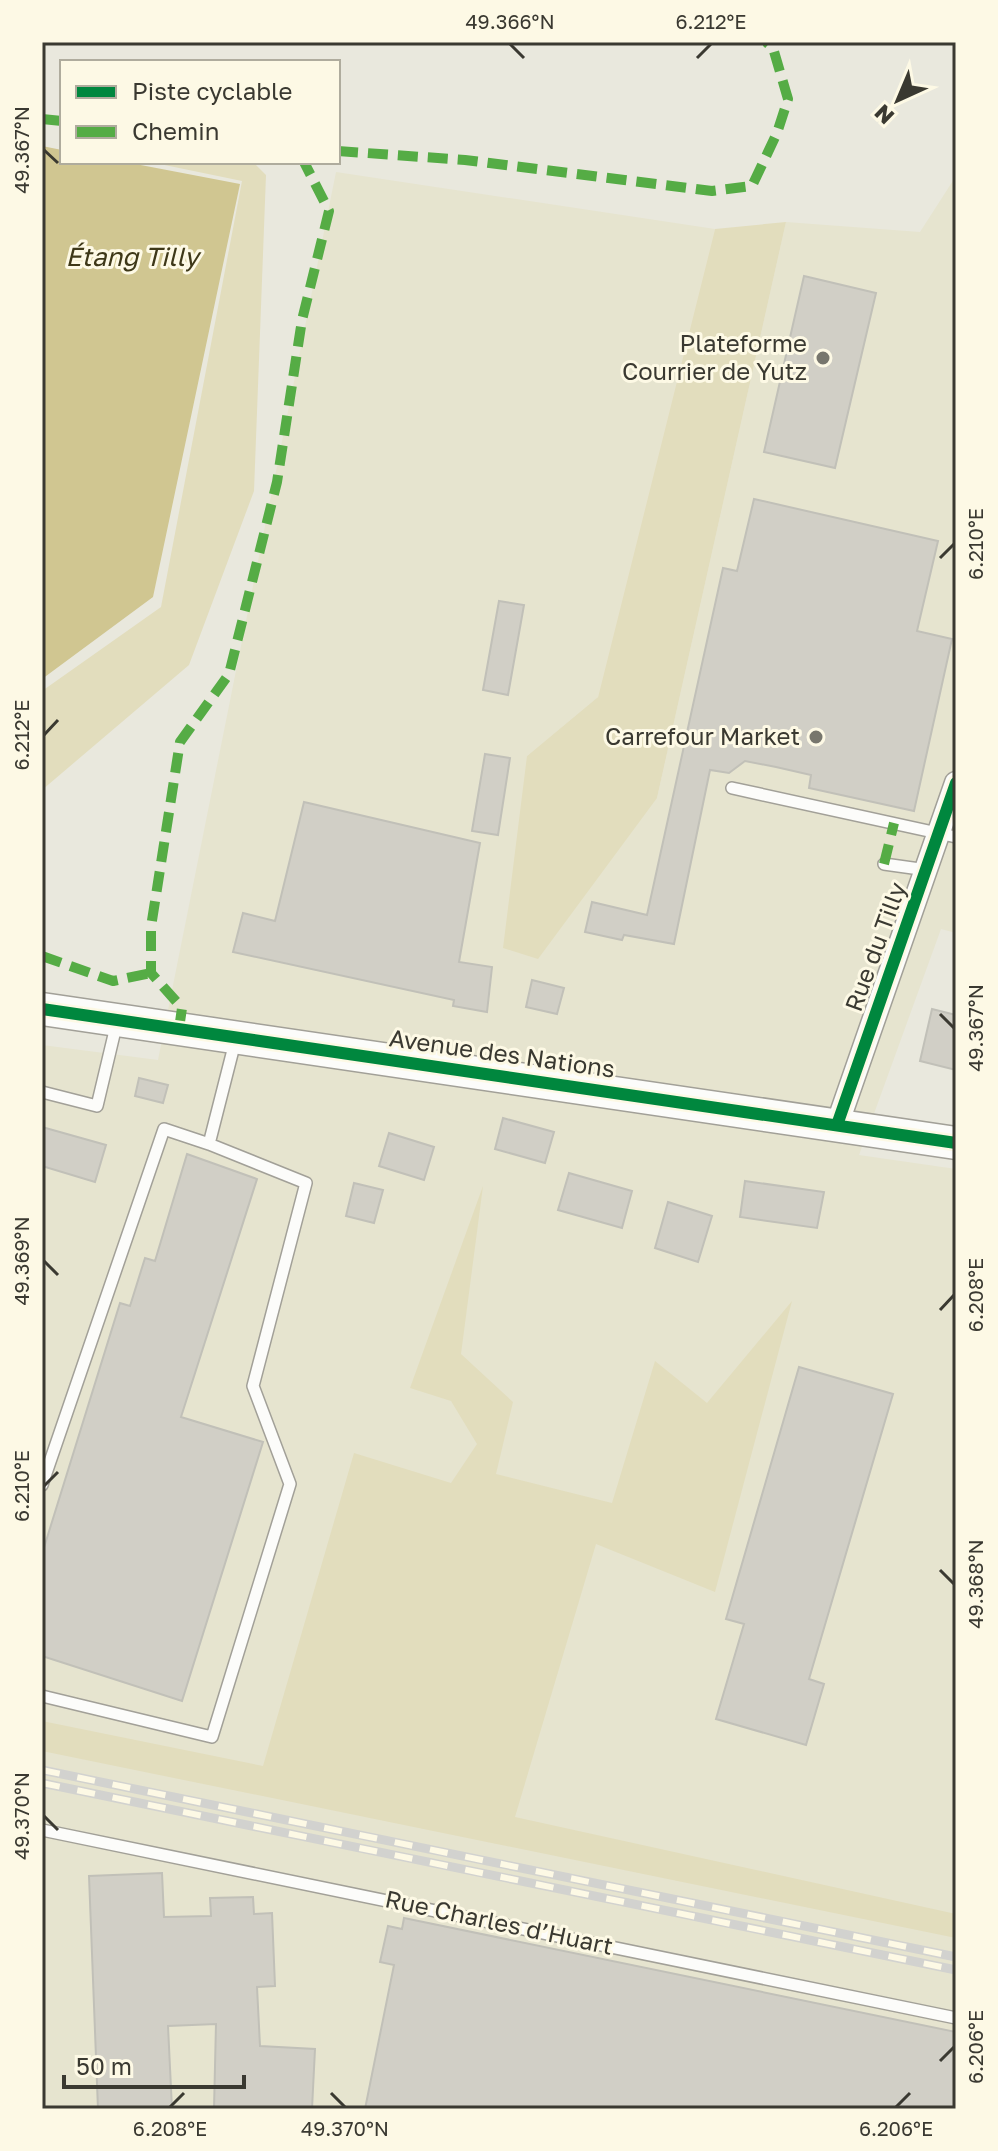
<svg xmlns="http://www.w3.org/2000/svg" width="998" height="2151" viewBox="0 0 998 2151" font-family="'Golos Text',sans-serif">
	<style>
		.built { fill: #e6e4cf }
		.green { fill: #e2ddbd }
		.water { fill: #d0c691 }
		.building { fill: #d1cfc6; stroke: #c1c0b8; stroke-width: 2 }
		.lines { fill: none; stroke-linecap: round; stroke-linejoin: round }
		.service-casing { stroke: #a2a098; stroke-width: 14 }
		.minor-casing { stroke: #a2a098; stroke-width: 25 }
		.secondary-casing { stroke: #a2a098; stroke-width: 35 }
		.service { stroke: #fcfcfa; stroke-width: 11 }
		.minor { stroke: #fcfcfa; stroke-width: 22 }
		.secondary { stroke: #fcfcfa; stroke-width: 32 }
		.rail-casing { stroke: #d2d2cf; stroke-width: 9 }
		.rail { stroke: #fdf9e5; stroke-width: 6; stroke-dasharray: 18; stroke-linecap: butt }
		.quiet { stroke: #55ac45; stroke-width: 10; stroke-dasharray: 20 10; stroke-linecap: butt }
		.cycleway-casing { stroke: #fdf9e5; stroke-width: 17 }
		.cycleway { stroke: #00873e; stroke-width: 12 }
		.ticks { fill: none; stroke: #3a3931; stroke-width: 3 }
		.poi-dot { fill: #77766d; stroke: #fdf9e5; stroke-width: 3 }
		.labels { text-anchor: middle; stroke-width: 6; stroke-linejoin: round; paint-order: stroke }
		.poi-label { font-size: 24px; fill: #3a3931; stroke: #fdf9e5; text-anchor: end }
		.street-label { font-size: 24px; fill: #3a3931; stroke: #fdf9e5 }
		.water-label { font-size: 26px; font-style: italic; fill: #3e3818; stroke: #fdf9e5 }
		.neatline { fill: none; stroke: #3a3931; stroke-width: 3 }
		.ticks-label { font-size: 20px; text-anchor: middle; fill: #3a3931 }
	</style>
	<rect width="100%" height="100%" fill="#e9e8dd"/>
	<path class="built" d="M336,172L715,229L598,697L527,756L657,798L786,222L920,232L956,176V933L941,929L859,1155L956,1169V2109H42V1045L158,1060Z"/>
	<path class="green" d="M150,162H253L266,175L254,491L189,665L42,790V691L161,607L242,181Z
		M786,222L657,798L538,959L503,948L527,756L598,697L715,229Z
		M483,1186L461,1354L513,1402L496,1474L612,1503L655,1361L707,1403L792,1301L715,1592L596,1544L515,1817L956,1914V1938L42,1751V1721L263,1766L354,1453L451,1483L477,1444L451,1401L410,1388Z"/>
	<path class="water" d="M42,146L62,150V162H125L240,184L153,597L42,679Z"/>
	<path class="building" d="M804,276L876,293L835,468L764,452Z
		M754,499L938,541L917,631L952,639L914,811L809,788L811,775L776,767L745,761L729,773L710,770L674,944L624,935L622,940L585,932L592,902L647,915L723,568L737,571Z
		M499,601L524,605L508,695L483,690Z
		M485,754L510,758L498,835L472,831Z
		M304,802L480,843L459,962L492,967L487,1012L453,1006L454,1000L233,952L243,913L275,921Z
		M532,980L564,988L557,1014L526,1007Z
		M932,1009L956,1015V1070L920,1061Z
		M139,1078L168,1085L163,1103L135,1096Z
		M503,1118L554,1132L545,1163L495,1149Z
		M42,1127L106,1145L95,1182L42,1166Z
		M389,1133L434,1147L424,1180L379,1166Z
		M187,1154L257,1179L181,1417L263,1442L182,1701L42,1656V1554L120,1303L130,1306L145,1258L155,1261Z
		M569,1173L632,1191L622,1228L558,1210Z
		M745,1181L824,1192L817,1228L740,1217Z
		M354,1183L383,1190L374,1223L346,1216Z
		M668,1202L712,1216L698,1262L655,1248Z
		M799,1367L893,1394L809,1679L824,1684L806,1745L716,1719L744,1624L726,1619Z
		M162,1873L164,1917L211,1916L210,1898L253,1897L254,1914L272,1913L275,1986L257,1987L260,2046L315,2049L312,2109H214L216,2024L168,2026L172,2109H98L89,1876Z
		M404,1918L956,2032V2109H365L394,1965L380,1962L388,1926L402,1929Z"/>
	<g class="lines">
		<g class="service-casing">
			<path id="service" d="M732,788L956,837
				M884,864L927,870
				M42,1092L97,1106L117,1022
				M42,1485L164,1129L209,1144L235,1042
				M42,1696L212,1737L290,1484L253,1386L306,1183L209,1144
				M42,1830L956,2018"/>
		</g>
		<g class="minor-casing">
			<path id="minor" d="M837,1125L956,783"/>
		</g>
		<g class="secondary-casing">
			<path id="secondary" d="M42,1009L956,1143"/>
		</g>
		<use href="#service" class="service"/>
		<use href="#minor" class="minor"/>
		<use href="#secondary" class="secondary"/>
		<g class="rail-casing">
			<path id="rail" d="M42,1770L956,1957
				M42,1783L956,1970"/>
		</g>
		<use href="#rail" class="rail"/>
		<path class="quiet" d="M42,119L62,121
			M338,151L465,160L712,191L752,186L777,133L788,99L773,48L766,42
			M884,864L894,823
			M42,956L113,981L151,973
			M179,1029L182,1008L151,973V927L180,742L229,674L277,482L302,320L329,211L304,162"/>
		<g class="cycleway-casing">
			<path id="cycleway" d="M42,1009L956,1143
				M837,1125L956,783"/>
		</g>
		<use href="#cycleway" class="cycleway"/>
	</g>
	<path class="ticks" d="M510,44L524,58M697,58L711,44M44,150L58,163M940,558L954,544M44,735L58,720M940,1014L954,1028M44,1261L58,1275M940,1310L954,1295M44,1486L58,1472M940,1570L954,1584M44,1816L58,1830M940,2061L954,2047M331,2093L345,2107M170,2107L184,2093M896,2107L910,2093"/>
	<g class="poi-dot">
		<circle cx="823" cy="358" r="8"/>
		<circle cx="816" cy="737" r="8"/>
	</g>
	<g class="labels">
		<g class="poi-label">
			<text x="807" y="352">Plateforme<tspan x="807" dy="28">Courrier de Yutz</tspan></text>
			<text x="800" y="745">Carrefour Market</text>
		</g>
		<g class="street-label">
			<text transform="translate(876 947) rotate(-70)" y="8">Rue du Tilly</text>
			<text transform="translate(502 1054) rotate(8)" y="8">Avenue des Nations</text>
			<text transform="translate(499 1923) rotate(12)" y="8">Rue Charles d’Huart</text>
		</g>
		<g class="water-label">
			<text x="132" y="266">Étang Tilly</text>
		</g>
	</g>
	<rect width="998" height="2151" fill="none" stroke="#fdf9e5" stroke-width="88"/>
	<rect x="60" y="60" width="280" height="104" fill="#fdf9e5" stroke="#afac9d" stroke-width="2"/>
	<rect x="76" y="86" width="40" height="12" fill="#00873e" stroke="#afac9d" stroke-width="2"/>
	<text x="132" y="100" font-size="24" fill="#3a3931">Piste cyclable</text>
	<rect x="76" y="126" width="40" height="12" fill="#55ac45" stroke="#afac9d" stroke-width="2"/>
	<text x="132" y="140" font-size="24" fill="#3a3931">Chemin</text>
	<g transform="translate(898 100) rotate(224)" stroke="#fdf9e5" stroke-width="6" paint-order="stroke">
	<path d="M0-6L14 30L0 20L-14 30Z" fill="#3a3931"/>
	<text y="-12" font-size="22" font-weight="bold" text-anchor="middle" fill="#3a3931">N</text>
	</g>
	<path d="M64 2075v12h180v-12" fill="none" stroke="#3a3931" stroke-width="4"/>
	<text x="76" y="2075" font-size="24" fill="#3a3931" stroke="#fdf9e5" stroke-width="6" paint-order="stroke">50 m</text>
	<rect x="44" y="44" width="910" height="2063" class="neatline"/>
	<g class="ticks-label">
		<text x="510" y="29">49.366°N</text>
		<text x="711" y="29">6.212°E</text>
		<text transform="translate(22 150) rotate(-90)" y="7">49.367°N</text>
		<text transform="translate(976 544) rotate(-90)" y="7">6.210°E</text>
		<text transform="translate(22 735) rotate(-90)" y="7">6.212°E</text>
		<text transform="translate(976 1028) rotate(-90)" y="7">49.367°N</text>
		<text transform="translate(22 1261) rotate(-90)" y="7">49.369°N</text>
		<text transform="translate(976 1295) rotate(-90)" y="7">6.208°E</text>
		<text transform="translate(22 1486) rotate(-90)" y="7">6.210°E</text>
		<text transform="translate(976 1584) rotate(-90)" y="7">49.368°N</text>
		<text transform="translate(22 1816) rotate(-90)" y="7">49.370°N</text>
		<text transform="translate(976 2047) rotate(-90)" y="7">6.206°E</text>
		<text x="170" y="2136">6.208°E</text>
		<text x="345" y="2136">49.370°N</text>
		<text x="896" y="2136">6.206°E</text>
	</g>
</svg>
